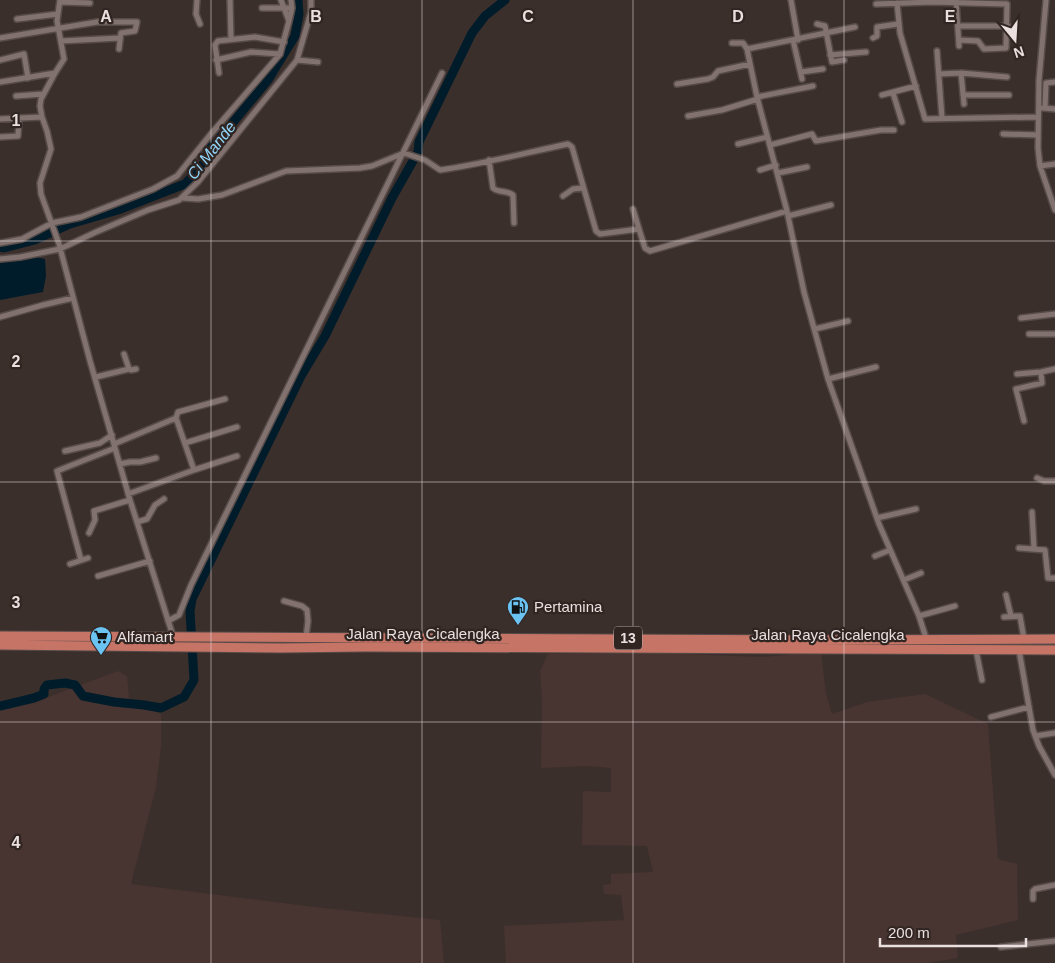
<svg xmlns="http://www.w3.org/2000/svg" width="1055" height="963" viewBox="0 0 1055 963" font-family="Arial,sans-serif">
	<style>
		.built { fill: #483431 }
		.water { fill: #001c2a }
		.lines { fill: none; stroke-linecap: round; stroke-linejoin: round }
		.river { stroke: #001c2a; stroke-width: 9 }
		.minor-casing { stroke: #564b49; stroke-width: 8 }
		.trunk-casing { stroke: #564b49; stroke-width: 11 }
		.minor { stroke: #81726f; stroke-width: 5 }
		.trunk { stroke: #c57466; stroke-width: 9 }
		.grid { fill: none; stroke: #e9e0df; stroke-width: 1; stroke-opacity: 0.55 }
		.labels { text-anchor: middle; stroke-width: 4.5; stroke-linejoin: round; paint-order: stroke }
		.shield { fill: #312522; stroke: #b2a8a6; stroke-width: 1 }
		.shield-label { font-size: 14px; font-weight: bold; fill: #e9e0df }
		.poi-label { font-size: 15px; fill: #e9e0df; stroke: #312522; text-anchor: start }
		.street-label { font-size: 15px; fill: #e9e0df; stroke: #312522 }
		.water-label { font-size: 16px; font-style: italic; fill: #91d6fb; stroke: #312522 }
		.grid-label { font-size: 16px; text-anchor: middle; font-weight: bold; fill: #e9e0df; stroke: #312522; stroke-width: 4.5; stroke-linejoin: round; paint-order: stroke }
	</style>
	<rect width="100%" height="100%" fill="#3b2f2c"/>
	<path class="built" d="M821,652L826,694L832,714L867,702L925,694L988,724L998,859L1017,864L1018,920L956,935L958,958L927,963H506L504,926L624,920L621,895L604,894L603,885L611,884V874L653,872L647,846L582,845L583,791L611,792V768L586,766L541,768L542,698L540,671L548,654L661,653L761,657Z
		M118,671L127,676L129,698L134,708L150,709L161,714V747L156,787L131,884L323,908L440,920L444,963H0V710L43,699Z"/>
	<path class="water" d="M35,257L45,259L46,276L43,292L0,300V260Z"/>
	<g class="lines">
		<path class="river" d="M0,247L4,248L35,240L70,224L118,210L185,184L205,162L211,147L216,143L268,80L295,36L299,14L298,0
			M0,706L34,698L44,694V689L47,685L65,683L75,685L83,696L114,702L144,705L161,708L184,697L194,680L190,611L192,599L301,376L325,336L392,198L418,152L419,142L472,33L485,16L505,0"/>
		<g class="minor-casing">
			<path id="minor" d="M60,0L57,21L64,59L55,73L41,99L40,106L42,117L47,131L51,149L40,183L41,194L59,244L90,361L130,500L173,636
				M197,0L196,14L200,24
				M230,0L231,39
				M281,0L289,21
				M791,0L798,40
				M1046,0L1039,80L1038,148L1040,166L1055,210
				M956,1L959,46
				M60,2L90,3
				M897,3L900,33L925,119L1038,117
				M876,4L933,2L1007,4L1006,48L984,49L978,41L959,40
				M262,8H292
				M17,19L58,14
				M817,24L825,26L832,62L844,60
				M958,26H1008
				M855,27L747,49L757,97L787,211L804,292L828,379L879,524L919,616L926,638
				M0,38L97,22H137L135,31L121,33L119,49
				M873,38L877,36V27L898,24
				M793,40L802,79
				M61,41L120,38
				M732,43H743L747,49
				M937,51L942,118
				M830,55L866,52
				M0,60L24,54L28,78
				M216,60L251,52L280,54
				M297,60L318,62
				M801,72L823,69
				M219,73L215,45L218,41L255,37L284,42
				M961,73L964,104
				M939,74L961,73L1007,77
				M0,82L55,73
				M677,84L708,79L713,77L718,71L750,64
				M893,93L902,122
				M882,95L916,86
				M963,95H1009
				M16,96L43,94
				M757,97L813,86
				M1043,108L1055,109
				M1045,108L1046,83L1055,82
				M688,116L722,110L758,99
				M0,119L42,117
				M1003,134L1038,135
				M0,137L18,136L19,119
				M738,144L767,137
				M770,145L812,134L816,141L881,130H894
				M489,160L493,188C498,193 507,190 513,195L514,223
				M1040,166L1055,164
				M760,170L776,165
				M778,173L807,167
				M563,196L573,189L583,188
				M183,198L198,199L222,195L286,171L360,168L372,166L404,153L425,160L440,170C483,164 525,153 568,144L572,147L596,231L600,234L639,229L645,248L650,251L787,211
				M633,209L639,229
				M788,216L831,205
				M0,243L22,239L52,223L81,217L153,189L177,176L210,135L280,54L289,21L292,8L291,0
				M0,259L20,257L60,249L96,232L148,210L179,200L198,182L297,60L311,12V0
				M0,317L43,305L73,298
				M1021,318L1055,314
				M815,329L848,321
				M1029,334H1055
				M124,354L129,369
				M1017,374L1041,372L1055,369
				M96,377L129,369L131,370L136,369
				M828,379L876,367
				M176,418L194,470
				M1024,421L1016,389L1042,383L1041,372
				M185,443L237,427
				M114,444L176,418L178,412L225,399
				M65,451L100,443L112,435
				M120,464L130,462H140L156,458
				M1037,478L1044,481H1055
				M128,494L194,470L237,456
				M1032,512L1034,549
				M877,518L916,509
				M137,522L147,519L155,505L164,499
				M89,533L95,520L94,511L130,500
				M1019,548L1045,550L1048,578H1055
				M875,556L890,550
				M81,560L57,471L115,448
				M70,564L88,558
				M98,576L150,561
				M904,580L921,573
				M1006,595L1011,616
				M284,601L302,606L307,610L308,621L306,637
				M919,616L955,606
				M1004,617L1020,616L1024,639
				M168,621L179,615L191,585L442,73
				M976,650L982,680
				M1019,650L1033,730L1039,746L1055,775
				M991,717L1029,707
				M1035,736L1055,733
				M1033,899V891L1035,889L1055,885
				M1001,947L1055,941"/>
		</g>
		<g class="trunk-casing">
			<path id="trunk" d="M0,636L816,640L1055,639
				M0,645L281,648L365,647L1055,650"/>
		</g>
		<use href="#minor" class="minor"/>
		<use href="#trunk" class="trunk"/>
	</g>
	<path class="grid" d="M211,0V963M422,0V963M633,0V963M844,0V963M0,241H1055M0,482H1055M0,722H1055"/>
	<defs>
		<g id="fuel-pin" transform="scale(1.125)"><path d="M0 17L-7.5 6A9.5 9.5 0 1 1 7.5 6Z" fill="#6ac3f1" stroke="#312522"/><path d="M-5.5-6h7V0h2V4h1.3V-2.5L3-4.5l.8-.8L6-3V5H2.5V1h-1V6h-7ZM-4.2-4.7v3.2H.2V-4.7Z" fill="#111"/></g>
		<g id="supermarket-pin" transform="scale(1.125)"><path d="M0 17L-7.5 6A9.5 9.5 0 1 1 7.5 6Z" fill="#6ac3f1" stroke="#312522"/><path d="M-6-5.5h2.5l.6 2H6L4.5 2H-2.5L-4.4-4H-6ZM-1.5 3.2a1.3 1.3 0 1 0 .1 0ZM3 3.2a1.3 1.3 0 1 0 .1 0Z" fill="#111"/></g>
	</defs>
	<g fill-rule="evenodd">
		<use href="#fuel-pin" x="518" y="607"/>
		<use href="#supermarket-pin" x="101" y="637"/>
	</g>
	<g class="labels">
		<rect class="shield" x="614" y="626.5" width="28" height="23" rx="4"/>
		<g class="shield-label">
			<text x="628" y="643">13</text>
		</g>
		<g class="poi-label">
			<text x="534" y="612">Pertamina</text>
			<text x="117" y="642">Alfamart</text>
		</g>
		<g class="street-label">
			<text x="423" y="639">Jalan Raya Cicalengka</text>
			<text x="828" y="640">Jalan Raya Cicalengka</text>
		</g>
		<g class="water-label">
			<text transform="translate(211 150) rotate(-52)" y="6">Ci Mande</text>
		</g>
	</g>
	<g class="grid-label">
		<text x="106" y="22">A</text>
		<text x="316" y="22">B</text>
		<text x="528" y="22">C</text>
		<text x="738" y="22">D</text>
		<text x="950" y="22">E</text>
		<text x="16" y="126">1</text>
		<text x="16" y="367">2</text>
		<text x="16" y="608">3</text>
		<text x="16" y="848">4</text>
	</g>
	<g transform="translate(1015 40) rotate(162)" stroke="#312522" stroke-width="4" paint-order="stroke">
	<path d="M0-4L9 19L0 12L-9 19Z" fill="#e9e0df"/>
	<text y="-8" font-size="14" font-weight="bold" text-anchor="middle" fill="#e9e0df">N</text>
	</g>
	<path d="M880 938v8h146v-8" fill="none" stroke="#e9e0df" stroke-width="2.5"/>
	<text x="888" y="938" font-size="15" fill="#e9e0df" stroke="#312522" stroke-width="4" paint-order="stroke">200 m</text>
</svg>
